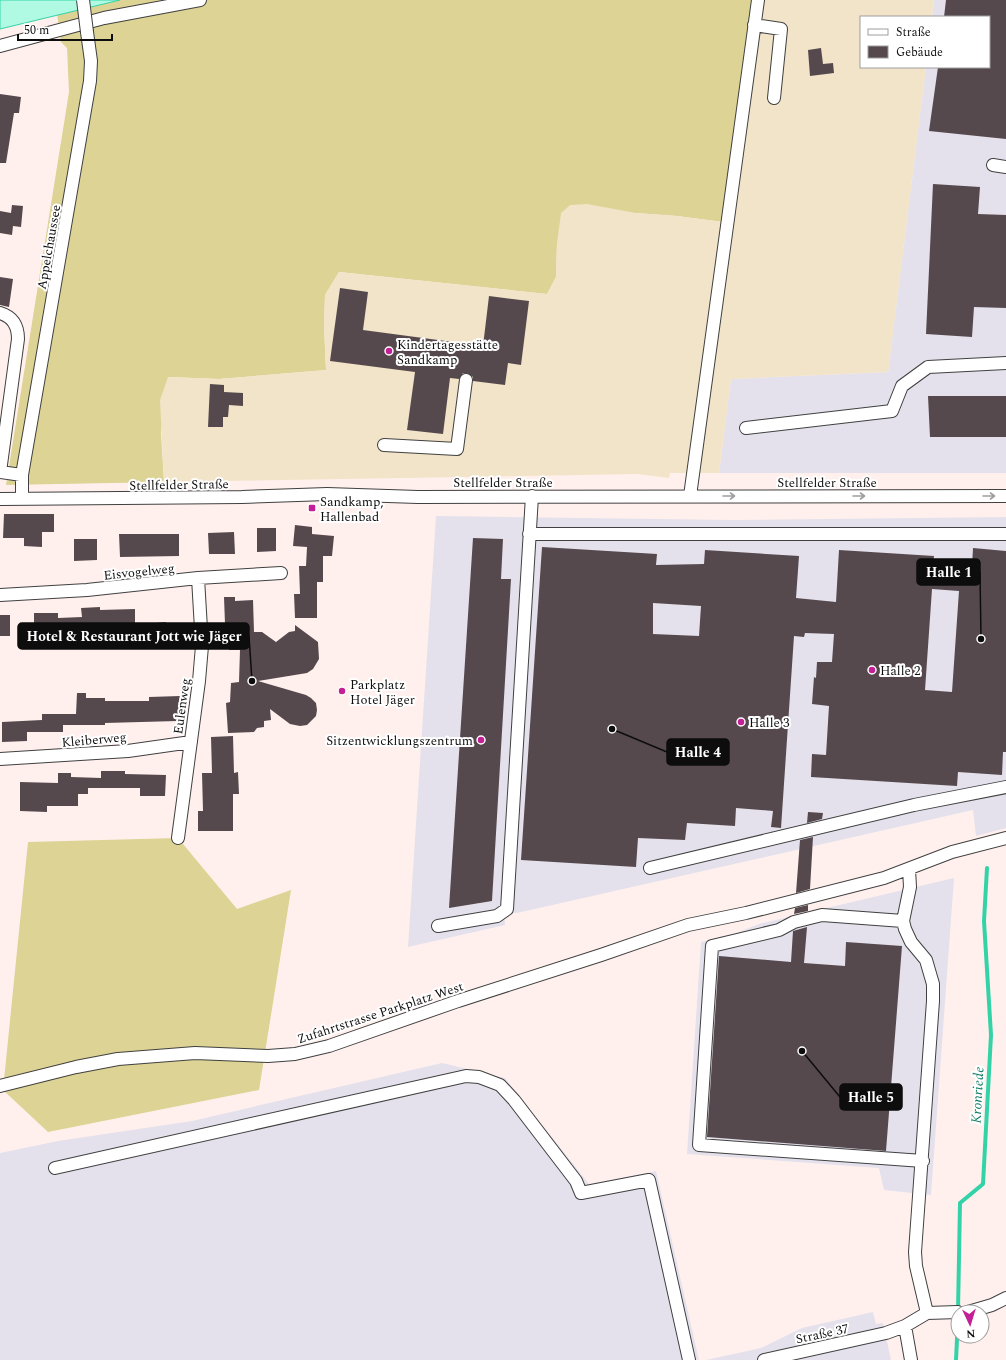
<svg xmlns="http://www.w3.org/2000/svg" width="1006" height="1360" viewBox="0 0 1006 1360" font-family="Spectral,serif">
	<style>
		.industrial { fill: #e4e1ec }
		.forest { fill: #dcd394 }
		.pitch { fill: #f2e4c8 }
		.water { fill: #b0f9e3; stroke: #34d3a7 }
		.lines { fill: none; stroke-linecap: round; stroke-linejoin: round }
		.stream { stroke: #34d3a7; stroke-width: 4 }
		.building { fill: #56494d; fill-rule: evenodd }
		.minor-casing { stroke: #404040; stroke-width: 14 }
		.minor { stroke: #fff; stroke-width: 12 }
		.minor-bridge-casing { stroke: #404040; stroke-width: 14; stroke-linecap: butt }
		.minor-bridge { stroke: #fff; stroke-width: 12 }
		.oneway { stroke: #9e9e9e }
		.poi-dot { fill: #c32095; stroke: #fff; stroke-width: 1.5 }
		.labels { text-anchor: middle; stroke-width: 4; stroke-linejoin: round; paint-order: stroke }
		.street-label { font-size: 13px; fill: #0d0d0d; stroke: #fff }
		.poi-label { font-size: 13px; fill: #0d0d0d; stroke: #fff; text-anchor: start }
		.water-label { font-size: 14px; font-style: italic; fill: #117f65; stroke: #fff }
		.leader { fill: none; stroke: #0d0d0d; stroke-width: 1.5 }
		.callout-dot { fill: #0d0d0d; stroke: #fff; stroke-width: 1.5 }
		.callout { fill: #0d0d0d; stroke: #0d0d0d; stroke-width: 1.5 }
		.callout-label { font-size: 14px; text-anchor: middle; font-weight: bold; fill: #fff }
	</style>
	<rect width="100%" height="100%" fill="#fff0ed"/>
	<path class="industrial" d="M934,0H1006V473H719L731,379L888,372L926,67H989V17H932Z
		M436,516L731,520L1006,517V828L976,836L973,810L517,913L504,912L505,925L408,947Z
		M954,878L931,1195L884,1190L879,1168L687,1154L701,942L736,933L759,924Z
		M442,1063L505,1078L589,1184L656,1171L699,1360H0V1153L58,1141L192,1121Z
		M873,1312L876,1324L883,1323L891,1360H706L761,1348L802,1328Z"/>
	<path class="forest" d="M120,0H755L723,222L677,216L636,213L557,243L556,277L547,294L339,272L325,295L324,326L326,370L219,379L168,377L161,433L164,482L6,485L69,92L67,48L61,42L57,14Z
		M178,838L237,909L291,890L259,1090L48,1132L3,1090L28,842Z"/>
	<path class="pitch" d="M755,0H934L932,17H861V67H926L888,372L731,379L719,473H670L669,478L638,474L164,482L160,400L168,377L219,379L326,370L324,326L325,295L339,272L547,294L556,277L557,243L561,213L570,205L587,204L636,213L677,216L723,222Z"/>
	<path class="water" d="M0,0H120L0,29Z"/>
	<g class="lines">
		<path class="stream" d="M958,1311L960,1203L983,1184L991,1035L984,921L987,868
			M956,1360L958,1318"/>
	</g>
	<path class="building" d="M946,0H1006V139L929,131L938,67H989V17H944Z
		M821,48L823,64L833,63L834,73L810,76L808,50Z
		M0,94L21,97L19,113H14L6,163H0Z
		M933,184L980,187L978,214L1006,215V308L974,307L972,337L926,334Z
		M12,205L23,206L21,227L13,226L12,235L0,233V211L11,213Z
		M0,277L13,279L9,307L0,305Z
		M340,288L368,292L363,330L483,346L489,296L529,301L521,365L508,363L505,385L473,381V377L467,373H463L459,379L450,378L443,434L407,430L415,372L330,361Z
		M210,384L224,385V392L243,393V406L229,405L228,417H223V427H208Z
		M928,396H1006V437H930Z
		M4,514H54V532H42V547L24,546V538H3Z
		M295,525L312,527V534L334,536L332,556H323V582H317V618H295L294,594H300L299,566H306L307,547L293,546Z
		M257,528H276V551L257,552Z
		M234,532L235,554H209L208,533Z
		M119,534H179V556L120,557Z
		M473,538L503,539L501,579H511L492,901L449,908Z
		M74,539H97V560L74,561Z
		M542,547L657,554L656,565L704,564L705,550L799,556L796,598L836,602L839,550L934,556L933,564L972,566L973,548L1006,551V752H1003L1002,775L958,772L957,786L811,777L812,754L826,755L829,706L812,704L814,677L816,678L817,662H832L834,634L805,633L804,637L794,636L781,828L771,827L773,811L736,808L735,826L687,823L685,840L638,838L636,867L521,860ZM932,589L959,591L952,692L925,690ZM653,603L701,606L699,636L653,634Z
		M224,597H235V601L253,600L254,632H262L276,642L289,632L295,631V625L318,642L319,659L313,669L307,673L258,681L306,695L311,698L316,703L317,710L316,716L307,725L300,726L290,724L270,709L271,720L264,721V727L257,728L254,732L228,733L226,703L230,702L231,683L239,682L240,650H229L228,623L225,624Z
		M100,607V610L135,609V629L100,630L101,633H34V613H58V618L82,617L81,608Z
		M0,615H10V636H0Z
		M166,622V626H178L179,644L157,645L156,623Z
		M77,693H86V698H105V701H149V697L180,696V714H177V721L105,723V725H63V732H27V741L2,742V722L42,720V714H76Z
		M233,736L234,773L238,772L239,794H233V831H198V811H203L202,773H212L211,737Z
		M101,771H125V774L166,775L165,796H140V788H88V794H78V806H47V812L20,811V782L58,783V773H71V777L101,778Z
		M808,812L823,813L822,819L807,823Z
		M813,837L810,889L796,893L800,840Z
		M808,905V911L794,914L795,908Z
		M807,927L804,963L845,966L846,942L902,946L886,1151L707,1137L719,956L791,962L793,931Z"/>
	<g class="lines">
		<g class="minor-casing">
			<path id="minor" d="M754,25L781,29L774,98
				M0,46L104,18L200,0
				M993,165L1006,167
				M0,313C13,317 18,326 18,339L0,472
				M746,428L892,411L902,386L928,367L1006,363
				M384,445L457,449L466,380
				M0,472L22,475
				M690,496L758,0
				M0,499L242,497L327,494L418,497L1006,496
				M22,499V475L90,81L91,61L87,32
				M529,534H1006
				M0,595L87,590L198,578L281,573
				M0,759L128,751L191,742
				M178,838L199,681L202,646L198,578
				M650,868L914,805L1006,787
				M909,869L910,887L903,921L905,929L911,942L926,960L933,984V1001L915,1252L916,1266L927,1313
				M903,921L822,915L794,922L779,930L712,946L699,1145L923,1161
				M438,926L497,916L507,909L532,496
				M0,1086L76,1067L118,1059L195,1053L268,1056L295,1054L329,1046L458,1001L601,955L688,925L746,913L884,878L952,852L1006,838
				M55,1168L466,1076L479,1077L500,1085L514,1100L576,1181L581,1193L649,1180L689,1360
				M968,1312L992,1305L1006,1298
				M905,1326L911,1360
				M764,1360L886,1333L905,1326L927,1313L958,1312"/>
		</g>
		<use href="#minor" class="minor"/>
		<g class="minor-bridge-casing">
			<path id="minor-bridge" d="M83,0L87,32"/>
		</g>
		<use href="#minor-bridge" class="minor-bridge"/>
	</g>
	<defs><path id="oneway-shaft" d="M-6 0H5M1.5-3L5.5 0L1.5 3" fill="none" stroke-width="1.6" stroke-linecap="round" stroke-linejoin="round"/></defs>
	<g class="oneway">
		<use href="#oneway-shaft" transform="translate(729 496)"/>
		<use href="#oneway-shaft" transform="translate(859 496)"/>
		<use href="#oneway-shaft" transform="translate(989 496)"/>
	</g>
	<g class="poi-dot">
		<circle cx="389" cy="351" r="4"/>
		<rect x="308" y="504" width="8" height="8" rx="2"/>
		<circle cx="872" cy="670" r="4"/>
		<circle cx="342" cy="691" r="4"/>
		<circle cx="741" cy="722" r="4"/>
		<circle cx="481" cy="740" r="4"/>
	</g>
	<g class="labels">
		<g class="street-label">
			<text transform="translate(48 247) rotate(-80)" y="5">Appelchaussee</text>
			<text x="503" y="487">Stellfelder Straße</text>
			<text x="827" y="487">Stellfelder Straße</text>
			<text transform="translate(179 484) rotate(-1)" y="5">Stellfelder Straße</text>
			<text transform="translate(139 571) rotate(-6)" y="5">Eisvogelweg</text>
			<text transform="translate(181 706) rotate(-82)" y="5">Eulenweg</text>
			<text transform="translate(94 739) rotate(-5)" y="5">Kleiberweg</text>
			<text transform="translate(380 1012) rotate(-18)" y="5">Zufahrtstrasse Parkplatz West</text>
			<text transform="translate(822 1333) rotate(-12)" y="5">Straße 37</text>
		</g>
		<g class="poi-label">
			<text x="397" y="349">Kindertagesstätte<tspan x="397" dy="15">Sandkamp</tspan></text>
			<text x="320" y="506">Sandkamp,<tspan x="320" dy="15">Hallenbad</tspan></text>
			<text x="880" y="675">Halle 2</text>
			<text x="350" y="689">Parkplatz<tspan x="350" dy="15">Hotel Jäger</tspan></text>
			<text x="749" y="727">Halle 3</text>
			<text x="473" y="745" text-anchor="end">Sitzentwicklungszentrum</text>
		</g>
		<g class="water-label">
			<text transform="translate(977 1095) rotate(-87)" y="5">Kronriede</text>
		</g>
	</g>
	<path class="leader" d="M981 639L980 572M252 681L249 636M612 729L667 752M802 1051L840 1097"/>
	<g class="callout-dot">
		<circle cx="981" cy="639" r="4"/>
		<circle cx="252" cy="681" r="4"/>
		<circle cx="612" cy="729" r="4"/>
		<circle cx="802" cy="1051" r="4"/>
	</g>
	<g class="callout">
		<rect x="917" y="559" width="63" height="26" rx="4"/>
		<rect x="18" y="623" width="231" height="26" rx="4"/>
		<rect x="667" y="739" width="62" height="26" rx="4"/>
		<rect x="840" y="1084" width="62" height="26" rx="4"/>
	</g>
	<g class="callout-label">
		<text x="949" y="577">Halle 1</text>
		<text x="134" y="641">Hotel &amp; Restaurant Jott wie Jäger</text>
		<text x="698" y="757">Halle 4</text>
		<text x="871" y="1102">Halle 5</text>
	</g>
	<rect x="860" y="16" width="130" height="52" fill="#ffffff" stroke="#9e9e9e"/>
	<rect x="868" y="29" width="20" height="6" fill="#ffffff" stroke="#9e9e9e"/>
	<text x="896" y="36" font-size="12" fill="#0d0d0d">Straße</text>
	<rect x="868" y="46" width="20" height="12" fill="#56494d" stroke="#9e9e9e"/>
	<text x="896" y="56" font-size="12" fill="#0d0d0d">Gebäude</text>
	<g transform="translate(970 1324) rotate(176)"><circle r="19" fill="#ffffff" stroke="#9e9e9e"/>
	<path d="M0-3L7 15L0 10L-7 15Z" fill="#c32095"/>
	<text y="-6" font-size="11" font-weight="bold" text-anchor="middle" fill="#0d0d0d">N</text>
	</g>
	<path d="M18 34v6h94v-6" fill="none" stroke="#0d0d0d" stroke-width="2"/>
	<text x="24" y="34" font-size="12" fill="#0d0d0d" stroke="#ffffff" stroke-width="3" paint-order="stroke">50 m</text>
</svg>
